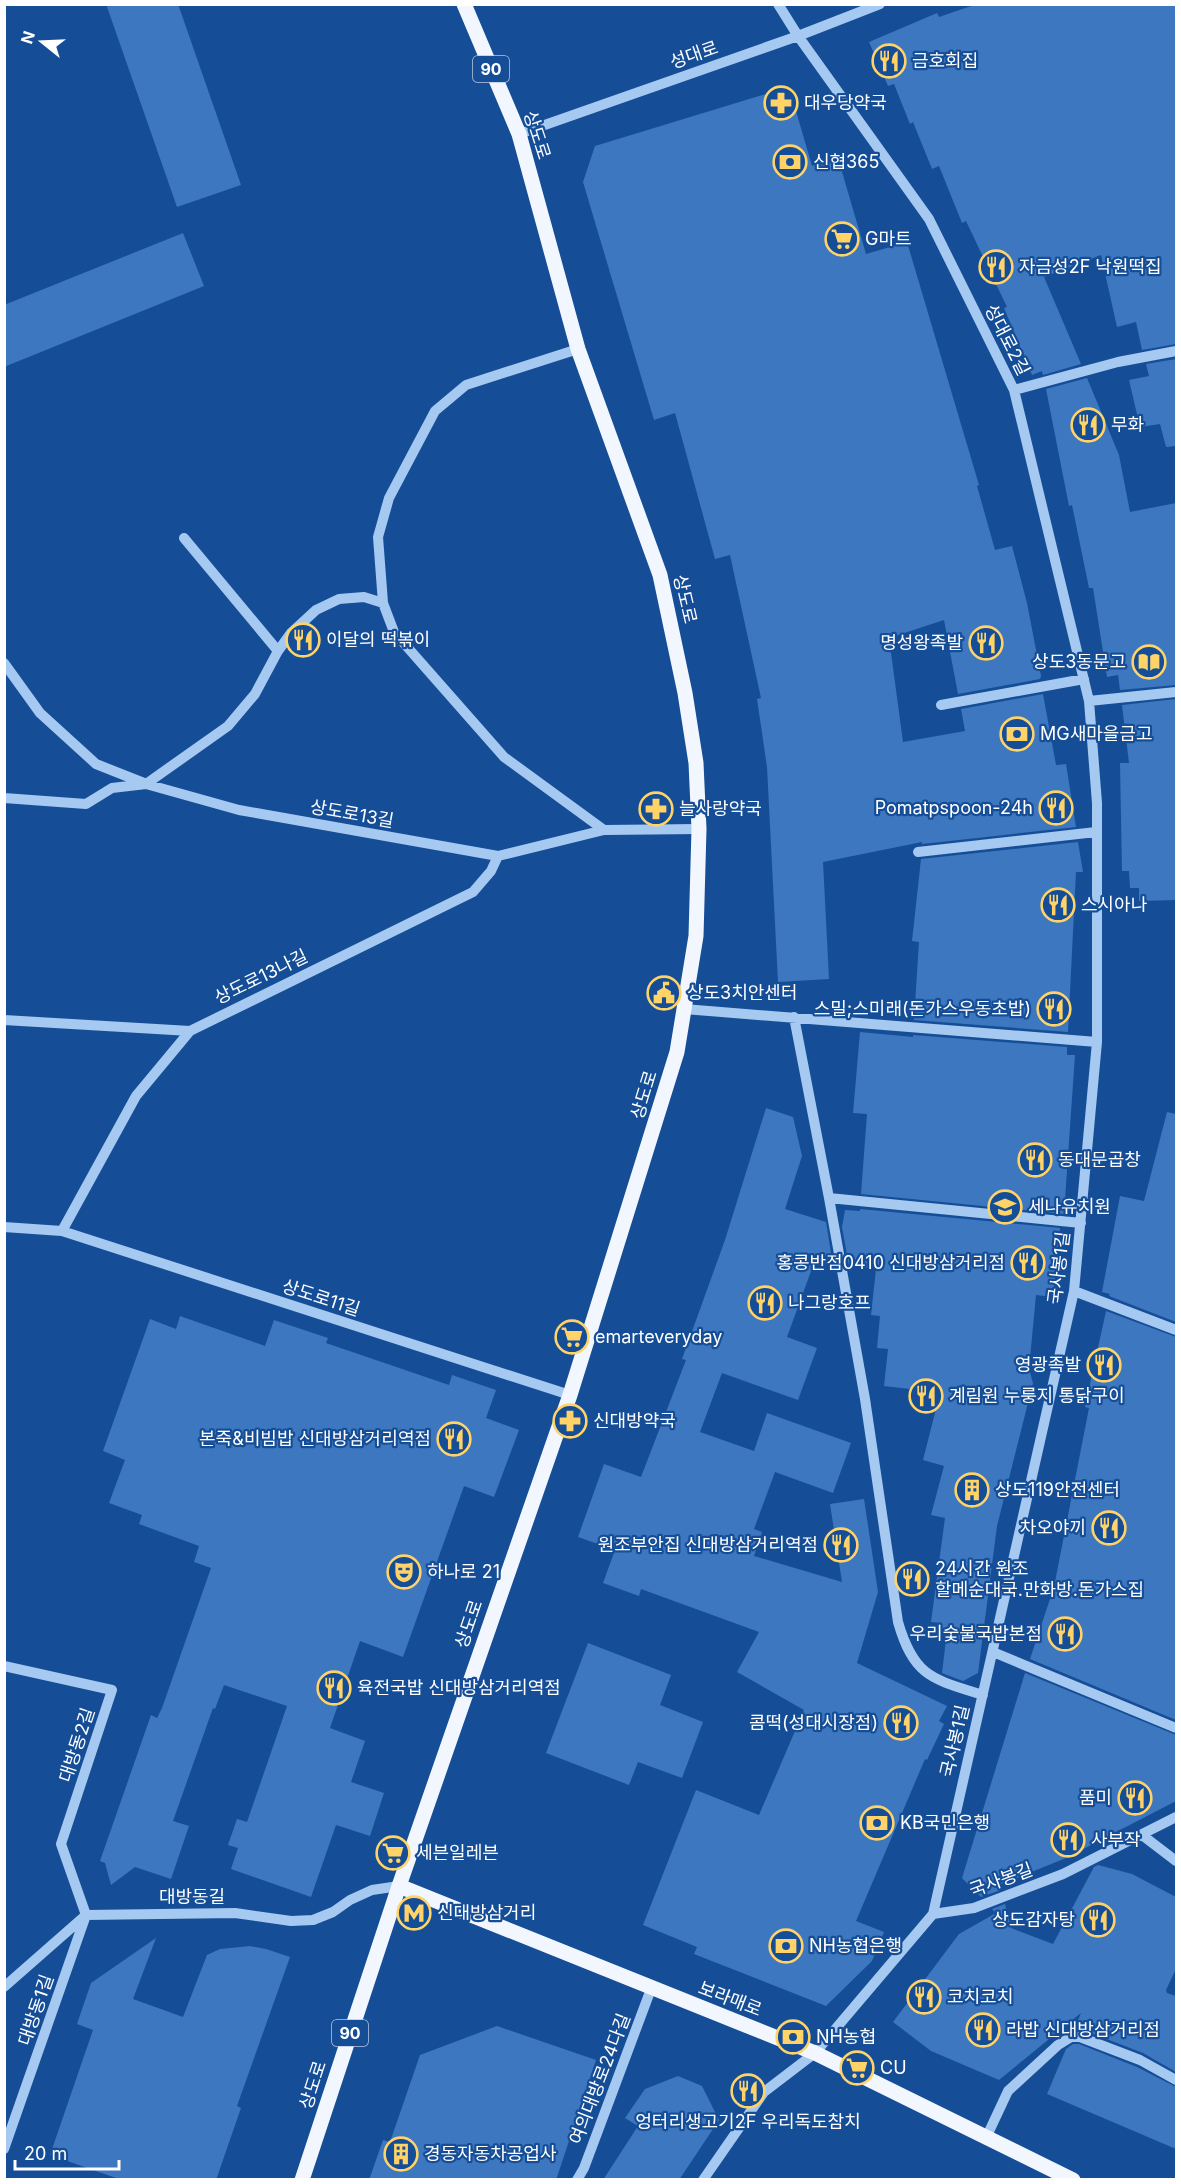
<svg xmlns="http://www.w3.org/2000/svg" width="1181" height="2184" viewBox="0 0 1181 2184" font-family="Inter,'Noto Sans KR',sans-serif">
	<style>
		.building { fill: #3d77bf }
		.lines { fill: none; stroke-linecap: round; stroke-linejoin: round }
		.minor { stroke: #a6c9f2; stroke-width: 10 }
		.major { stroke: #f2f7ff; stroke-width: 15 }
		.labels { text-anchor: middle; stroke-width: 4.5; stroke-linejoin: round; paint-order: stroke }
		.shield { fill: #154e97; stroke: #b9cae0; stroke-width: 1.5 }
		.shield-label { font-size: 16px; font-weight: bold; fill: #fff }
		.street-label { font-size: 18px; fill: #fff; stroke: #154e97 }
		.poi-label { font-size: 18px; fill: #fff; stroke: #154e97; text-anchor: start }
	</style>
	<rect width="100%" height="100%" fill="#154e97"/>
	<path class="building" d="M106,4H178L241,185L177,207Z
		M977,4H1176V344L1142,350L1136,322L1117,327L1101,255L1044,277L1081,364L1043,375L1042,371L1032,375L1004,308L1007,307L966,221L962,223L939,166L932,169L913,122L910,124L894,84L888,86L869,42L937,13L939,17Z
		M789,87L812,166L838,158L866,254L907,242L979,485L977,486L995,550L1012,546L1027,603L1041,676L1040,679L958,694L944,620L889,638L903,742L965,731L961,709L1043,694L1056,765L1066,764L1076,827L922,844V842L823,862L829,979L778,982L767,767L757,699L761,698L730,555L715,559L675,413L654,420L583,182L595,146Z
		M183,233L204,286L4,367V305Z
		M1176,359V446L1166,447L1160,424L1140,427L1129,380L1149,376L1146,364Z
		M1087,378L1119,455L1130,512L1176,503V685L1120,690L1118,675L1107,677L1093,588H1089L1072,505L1069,506L1046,389Z
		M1176,699V900L1139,901V888H1130L1129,871H1122L1120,763H1129L1122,705Z
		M1078,842L1083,872H1076L1068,1032L914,1020L919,942L912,941L921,859Z
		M860,1032L913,1037V1035L1067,1047V1055H1075L1064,1214L861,1194L867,1114L853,1113Z
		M766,1108L793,1117L802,1156L785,1209L826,1222L833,1265L814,1263L787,1337L817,1348L798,1400L722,1373L700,1432L754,1451L767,1413L851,1443L833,1493L775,1472L754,1529L762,1532L754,1556L842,1582L830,1504L864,1499L878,1592L857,1663L947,1706L939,1721L944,1724L927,1760L925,1759L856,1921L884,1932L872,1961L826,2006L694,1954L697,1947L643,1925L696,1790L759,1815L804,1710L737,1672L759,1632L641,1589L639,1596L603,1583L615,1550L578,1537L604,1464L641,1477L686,1360L682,1359L725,1240Z
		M1167,1112L1176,1114V1322L1109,1296L1110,1294L1102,1292L1120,1196L1144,1201Z
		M860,1209L1060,1228L1053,1297L1036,1295L1029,1369L1033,1383L997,1526L978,1673L963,1681L942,1673L947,1631L941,1630L942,1623L931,1622L945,1518L931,1515L944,1466L923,1460L938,1401L909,1398L910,1389L884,1386L888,1349L877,1348L880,1316L871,1315L876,1269L849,1266L842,1227L845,1210L860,1211Z
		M1106,1311L1176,1337V1720L1030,1659L1054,1587L1089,1408L1085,1407Z
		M180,1316L265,1346L274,1320L328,1338L326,1343L449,1385L452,1375L496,1390L486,1418L519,1430L494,1497L464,1486L403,1657L360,1641L330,1728L365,1741L351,1782L384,1793L370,1836L336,1825L311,1897L231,1869L238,1848L228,1845L237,1819L247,1822L287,1706L224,1685L215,1709L213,1708L173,1821L189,1826L171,1879L135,1867L111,1885L105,1863L100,1861L151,1715L157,1718L162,1708L211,1568L194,1562L199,1546L139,1524L142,1515L109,1503L125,1460L103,1451L150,1319L176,1329Z
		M588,1643L671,1675L660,1705L703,1722L682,1778L638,1762L629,1785L546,1753Z
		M1025,1673L1176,1735V1801L1066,1858L999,1885L1001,1890L981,1897L962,1878Z
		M1098,1865L1132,1874L1176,1897V1969L1166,1990L1167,1993L1176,1996V2072L1143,2053L1083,2030H1074L1081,2013L999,2080L931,2051L893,2022L959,1934L996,1913L992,1909L1005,1904L1011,1928L1053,1944L1094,1867Z
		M156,1938L133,1999L183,2017L207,1955L220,1949L250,1946L266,1949L290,1957L237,2106L241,2108L216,2180L119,2179L50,2155L93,2030L77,2024L91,1983Z
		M497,2026L596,2060L556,2180H369L383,2140L390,2142L420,2055Z
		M1073,2044H1079L1137,2067L1176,2087V2149L1047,2094L1066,2049Z
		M678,2076L702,2086L719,2120L679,2180H603L638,2126L625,2118L645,2089Z"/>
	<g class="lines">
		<path class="minor" d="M778,4L798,36L929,219L1014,390L1089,701L1097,803V1042L1074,1291L933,1914
			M519,134L798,36L880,4
			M578,349L466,385L435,411L389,498L378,537L383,603L394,632L504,757L604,830
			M1014,390L1118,362L1176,351
			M184,538L278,651
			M4,663L40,713L96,764L144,783
			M1089,701L1176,692
			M941,705L1084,679
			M146,784L228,726L255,694L278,651L291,633L316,610L339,599L364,597L383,603
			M4,798L86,804L112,788L146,784L239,810L498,856L604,830L699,829
			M918,852L1096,832
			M684,1009L1097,1042
			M794,1017L829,1198L865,1399L898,1622C914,1677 932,1679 983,1695
			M4,1020L190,1031L473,892L491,871L498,856
			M829,1198L1081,1223
			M4,1227L62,1231L570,1395
			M62,1231L136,1096L190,1031
			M1074,1291L1176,1330
			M993,1652L1176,1728
			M4,1666L112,1690L61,1844L86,1915
			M1142,1835L1176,1861
			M4,1987L86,1915L235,1913L291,1921L313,1920L333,1912L350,1900L372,1890L399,1886
			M986,2138L1008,2091L1058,2045L1071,2037H1080L1140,2060L1176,2080
			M4,2149L86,1915
			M577,2180L584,2168L651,1989
			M703,2180L764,2092L815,2053L933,1914L974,1908L1063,1874L1176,1817"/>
		<path class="major" d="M399,1886L815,2053L1073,2180
			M302,2180L399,1886L570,1395L677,1052L696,936L699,829L696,763L685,693L660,575L578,349L519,134L464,4"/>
	</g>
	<defs>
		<g id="restaurant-ring" transform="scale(1.725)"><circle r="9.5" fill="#154e97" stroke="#ffd368" stroke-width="1.5"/><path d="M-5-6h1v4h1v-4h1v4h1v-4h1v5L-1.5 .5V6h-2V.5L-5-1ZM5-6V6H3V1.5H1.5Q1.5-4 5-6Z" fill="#ffd368"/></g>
		<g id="pharmacy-ring" transform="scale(1.725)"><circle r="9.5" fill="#154e97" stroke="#ffd368" stroke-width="1.5"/><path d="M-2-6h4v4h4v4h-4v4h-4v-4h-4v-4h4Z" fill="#ffd368"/></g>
		<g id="bank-ring" transform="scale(1.725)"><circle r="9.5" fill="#154e97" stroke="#ffd368" stroke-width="1.5"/><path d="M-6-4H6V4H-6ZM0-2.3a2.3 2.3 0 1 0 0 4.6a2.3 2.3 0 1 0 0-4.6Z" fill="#ffd368"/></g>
		<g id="supermarket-ring" transform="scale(1.725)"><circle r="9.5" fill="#154e97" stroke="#ffd368" stroke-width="1.5"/><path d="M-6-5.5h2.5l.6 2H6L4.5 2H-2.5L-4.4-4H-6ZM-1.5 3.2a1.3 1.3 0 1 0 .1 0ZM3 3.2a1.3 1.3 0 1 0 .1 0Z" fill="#ffd368"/></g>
		<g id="library-ring" transform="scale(1.725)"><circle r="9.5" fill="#154e97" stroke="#ffd368" stroke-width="1.5"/><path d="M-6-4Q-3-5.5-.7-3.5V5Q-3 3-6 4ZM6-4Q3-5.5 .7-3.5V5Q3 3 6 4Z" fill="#ffd368"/></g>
		<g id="civic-ring" transform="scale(1.725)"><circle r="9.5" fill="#154e97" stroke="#ffd368" stroke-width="1.5"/><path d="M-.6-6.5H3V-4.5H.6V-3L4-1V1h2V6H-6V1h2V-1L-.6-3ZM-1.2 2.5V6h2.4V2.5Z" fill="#ffd368"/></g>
		<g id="school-ring" transform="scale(1.725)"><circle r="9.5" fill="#154e97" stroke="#ffd368" stroke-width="1.5"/><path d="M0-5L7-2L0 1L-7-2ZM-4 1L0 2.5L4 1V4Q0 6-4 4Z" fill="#ffd368"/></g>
		<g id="building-ring" transform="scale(1.725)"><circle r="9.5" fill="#154e97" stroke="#ffd368" stroke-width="1.5"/><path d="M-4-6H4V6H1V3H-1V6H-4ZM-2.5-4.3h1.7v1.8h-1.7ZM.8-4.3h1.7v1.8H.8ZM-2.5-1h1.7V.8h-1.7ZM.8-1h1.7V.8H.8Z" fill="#ffd368"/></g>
		<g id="theatre-ring" transform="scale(1.725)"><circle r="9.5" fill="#154e97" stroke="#ffd368" stroke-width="1.5"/><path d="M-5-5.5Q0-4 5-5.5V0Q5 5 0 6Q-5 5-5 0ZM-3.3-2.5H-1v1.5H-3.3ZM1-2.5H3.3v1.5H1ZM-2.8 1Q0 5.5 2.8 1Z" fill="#ffd368"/></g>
		<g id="metro-ring" transform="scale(1.725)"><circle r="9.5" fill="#154e97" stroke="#ffd368" stroke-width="1.5"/><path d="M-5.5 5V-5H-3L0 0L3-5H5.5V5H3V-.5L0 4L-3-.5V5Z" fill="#ffd368"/></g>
	</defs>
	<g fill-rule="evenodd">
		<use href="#restaurant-ring" x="889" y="61"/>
		<use href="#pharmacy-ring" x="781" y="103"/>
		<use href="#bank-ring" x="790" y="162"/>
		<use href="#supermarket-ring" x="842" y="239"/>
		<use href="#restaurant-ring" x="996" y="267"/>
		<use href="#restaurant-ring" x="1088" y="425"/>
		<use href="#restaurant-ring" x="303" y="640"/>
		<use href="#restaurant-ring" x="986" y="643"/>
		<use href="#library-ring" x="1149" y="662"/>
		<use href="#bank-ring" x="1017" y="734"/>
		<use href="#restaurant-ring" x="1056" y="808"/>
		<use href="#pharmacy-ring" x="656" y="809"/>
		<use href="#restaurant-ring" x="1058" y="905"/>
		<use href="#civic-ring" x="664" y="993"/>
		<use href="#restaurant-ring" x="1054" y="1009"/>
		<use href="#restaurant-ring" x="1035" y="1160"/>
		<use href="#school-ring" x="1005" y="1207"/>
		<use href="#restaurant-ring" x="1028" y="1263"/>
		<use href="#restaurant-ring" x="765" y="1303"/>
		<use href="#supermarket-ring" x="572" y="1337"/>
		<use href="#restaurant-ring" x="1104" y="1365"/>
		<use href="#restaurant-ring" x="926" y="1396"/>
		<use href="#pharmacy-ring" x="570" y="1421"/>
		<use href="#restaurant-ring" x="454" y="1439"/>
		<use href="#building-ring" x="972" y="1490"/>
		<use href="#restaurant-ring" x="1109" y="1528"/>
		<use href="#restaurant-ring" x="841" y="1545"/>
		<use href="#theatre-ring" x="404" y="1572"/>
		<use href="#restaurant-ring" x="912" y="1579"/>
		<use href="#restaurant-ring" x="1065" y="1634"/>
		<use href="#restaurant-ring" x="334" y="1688"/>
		<use href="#restaurant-ring" x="901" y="1723"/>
		<use href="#restaurant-ring" x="1135" y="1798"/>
		<use href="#bank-ring" x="877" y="1823"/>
		<use href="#restaurant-ring" x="1068" y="1840"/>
		<use href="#supermarket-ring" x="393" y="1853"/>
		<use href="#metro-ring" x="414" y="1913"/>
		<use href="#restaurant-ring" x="1098" y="1920"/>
		<use href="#bank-ring" x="786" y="1946"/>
		<use href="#restaurant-ring" x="924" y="1997"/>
		<use href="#restaurant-ring" x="983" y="2030"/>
		<use href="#bank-ring" x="793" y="2037"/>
		<use href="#supermarket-ring" x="857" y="2068"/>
		<use href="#restaurant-ring" x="748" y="2091"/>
		<use href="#building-ring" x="401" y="2154"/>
	</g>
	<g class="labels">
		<g class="shield">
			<rect x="473" y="56" width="36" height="26" rx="4.5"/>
			<rect x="332" y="2020" width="36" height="26" rx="4.5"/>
		</g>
		<g class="shield-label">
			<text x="491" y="75">90</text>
			<text x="350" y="2039">90</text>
		</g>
		<g class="street-label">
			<text transform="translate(694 55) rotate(-19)" y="6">성대로</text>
			<text transform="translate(537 135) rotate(72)" y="6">상도로</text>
			<text transform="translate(1007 340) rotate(63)" y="6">성대로2길</text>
			<text transform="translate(685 599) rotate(77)" y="6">상도로</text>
			<text transform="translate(352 814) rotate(10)" y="6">상도로13길</text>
			<text transform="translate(261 977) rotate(-26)" y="6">상도로13나길</text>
			<text transform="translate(644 1095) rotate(-73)" y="6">상도로</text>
			<text transform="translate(1059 1268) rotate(-83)" y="6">국사봉1길</text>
			<text transform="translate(321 1298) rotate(18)" y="6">상도로11길</text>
			<text transform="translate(469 1624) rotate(-71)" y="6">상도로</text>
			<text transform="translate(955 1741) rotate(-77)" y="6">국사봉1길</text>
			<text transform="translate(77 1745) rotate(-72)" y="6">대방동2길</text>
			<text transform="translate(1001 1880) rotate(-20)" y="6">국사봉길</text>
			<text x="192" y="1903">대방동길</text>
			<text transform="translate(730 1999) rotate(21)" y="6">보라매로</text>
			<text transform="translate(36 2010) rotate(-71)" y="6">대방동1길</text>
			<text transform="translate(600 2079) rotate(-69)" y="6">여의대방로24다길</text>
			<text transform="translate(313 2085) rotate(-72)" y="6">상도로</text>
		</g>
		<g class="poi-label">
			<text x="912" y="67">금호회집</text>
			<text x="804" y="109">대우당약국</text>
			<text x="813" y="168">신협365</text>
			<text x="865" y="245">G마트</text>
			<text x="1019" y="273">자금성2F 낙원떡집</text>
			<text x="1111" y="431">무화</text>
			<text x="326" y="646">이달의 떡볶이</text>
			<text x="963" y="649" text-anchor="end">명성왕족발</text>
			<text x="1126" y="668" text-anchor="end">상도3동문고</text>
			<text x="1040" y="740">MG새마을금고</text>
			<text x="1033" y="814" text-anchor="end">Pomatpspoon-24h</text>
			<text x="679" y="815">늘사랑약국</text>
			<text x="1081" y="911">스시아나</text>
			<text x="687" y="999">상도3치안센터</text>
			<text x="1031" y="1015" text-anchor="end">스밀;스미래(돈가스우동초밥)</text>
			<text x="1058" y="1166">동대문곱창</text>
			<text x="1028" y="1213">세나유치원</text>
			<text x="1005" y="1269" text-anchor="end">홍콩반점0410 신대방삼거리점</text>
			<text x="788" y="1309">나그랑호프</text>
			<text x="595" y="1343">emarteveryday</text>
			<text x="1081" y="1371" text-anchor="end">영광족발</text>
			<text x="949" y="1402">계림원 누룽지 통닭구이</text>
			<text x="593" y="1427">신대방약국</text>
			<text x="431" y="1445" text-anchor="end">본죽&amp;비빔밥 신대방삼거리역점</text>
			<text x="995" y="1496">상도119안전센터</text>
			<text x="1086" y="1534" text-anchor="end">차오야끼</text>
			<text x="818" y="1551" text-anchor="end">원조부안집 신대방삼거리역점</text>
			<text x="935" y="1575">24시간 원조<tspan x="935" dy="21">할메순대국.만화방.돈가스집</tspan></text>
			<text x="427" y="1578">하나로 21</text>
			<text x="1042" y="1640" text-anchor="end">우리숯불국밥본점</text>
			<text x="357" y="1694">육전국밥 신대방삼거리역점</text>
			<text x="878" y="1729" text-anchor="end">콤떡(성대시장점)</text>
			<text x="1112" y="1804" text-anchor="end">품미</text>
			<text x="900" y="1829">KB국민은행</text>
			<text x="1091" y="1846">사부작</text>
			<text x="416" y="1859">세븐일레븐</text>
			<text x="437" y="1919">신대방삼거리</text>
			<text x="1075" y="1926" text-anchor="end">상도감자탕</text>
			<text x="809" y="1952">NH농협은행</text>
			<text x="947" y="2003">코치코치</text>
			<text x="1006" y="2036">라밥 신대방삼거리점</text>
			<text x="816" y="2043">NH농협</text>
			<text x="880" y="2074">CU</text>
			<text x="748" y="2128" text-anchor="middle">엉터리생고기2F 우리독도참치</text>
			<text x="424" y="2160">경동자동차공업사</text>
		</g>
	</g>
	<rect width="1181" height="2184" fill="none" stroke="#ffffff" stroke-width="12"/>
	<g transform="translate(42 42) rotate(288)" stroke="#154e97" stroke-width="4.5" paint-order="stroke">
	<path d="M0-4.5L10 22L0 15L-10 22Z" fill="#ffffff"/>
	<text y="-9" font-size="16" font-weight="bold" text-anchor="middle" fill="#ffffff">N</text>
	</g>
	<path d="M15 2160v9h104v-9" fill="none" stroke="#ffffff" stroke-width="3"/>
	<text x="24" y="2160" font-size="18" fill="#ffffff" stroke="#154e97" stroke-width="4.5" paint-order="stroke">20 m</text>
</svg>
